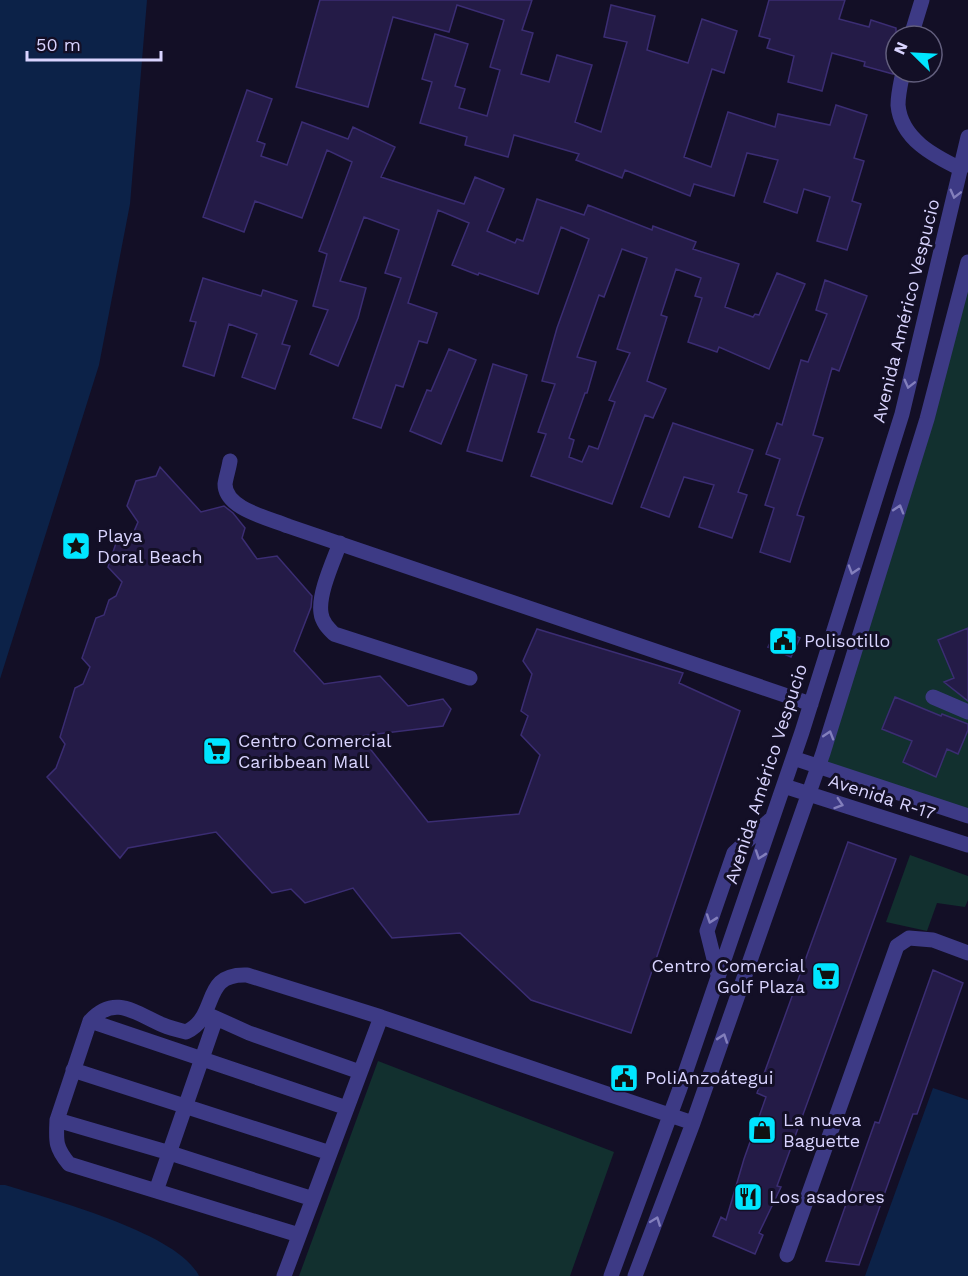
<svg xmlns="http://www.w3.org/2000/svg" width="968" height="1276" viewBox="0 0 968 1276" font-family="'Work Sans',sans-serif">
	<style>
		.green { fill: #12302f }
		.water { fill: #0c2248 }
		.building { fill: #241b47; stroke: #3b2d73; stroke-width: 1.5; fill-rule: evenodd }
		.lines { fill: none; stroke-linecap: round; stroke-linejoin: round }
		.minor { stroke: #3d3a85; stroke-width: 15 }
		.oneway { stroke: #837fbc }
		.labels { text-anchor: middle; stroke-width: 6; stroke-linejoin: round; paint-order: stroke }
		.street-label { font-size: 18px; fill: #d9d4ff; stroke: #130f26 }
		.poi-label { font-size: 18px; fill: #d9d4ff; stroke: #130f26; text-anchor: start }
	</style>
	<rect width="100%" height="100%" fill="#130f26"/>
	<path class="green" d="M968,262V816L818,767Z
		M910,855L968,876V900L965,907L937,903L927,931L886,922Z
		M378,1061L614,1152L570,1276H299Z"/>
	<path class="water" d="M0,0H147L130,204L99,365L0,679Z
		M933,1088L968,1100V1276H865Z
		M0,1185H5C50,1199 179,1233 199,1276H0Z"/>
	<path class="building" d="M320,0H532L522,30L533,33L521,74L549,82L557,55L592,65L575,122L601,132L627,42L604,37L611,5L655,16L647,50L688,63L702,19L737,31L724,73L712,69L684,157L711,167L728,112L775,127L778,114L830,125L836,105L867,115L854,158L864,161L852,201L861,204L847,250L817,241L830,197L804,189L797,213L764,202L778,160L747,153L734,196L694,184L690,196L625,170L622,178L576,160L579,154L514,135L508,157L465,145L467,137L420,123L432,82L422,79L435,34L468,44L455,86L465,89L459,108L487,116L500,70L490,67L504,20L457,5L449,32L393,17L368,107L296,87Z
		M769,0H845L839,19L869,27L871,20L896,28V65L893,74L864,66L865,62L832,53L822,91L788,82L794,56L767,48L770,39L759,36Z
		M247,90L272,99L257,141L265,144L261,156L287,165L302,122L348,139L353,127L395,147L381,177L464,204L475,177L504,189L487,231L515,243L517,239L523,241L537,199L584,215L588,205L652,230L653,226L696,242L693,249L739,264L725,307L753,317L755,314L759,315L777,273L805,284L769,369L719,347L717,352L688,342L702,298L695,296L701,278L676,269L661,315L667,317L647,381L666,389L653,418L645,415L612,504L531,476L546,434L538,432L555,384L542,381L557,328L589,239L561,227L538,294L479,273L478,275L452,265L469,223L438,210L408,303L437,313L427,343L419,341L403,387L396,385L381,428L353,418L401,278L385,273L399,230L364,217L340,281L366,288L358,318L338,366L310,354L328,310L313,306L327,254L319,251L352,162L327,150L302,218L255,201L244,232L203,217ZM622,249L647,258L617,349L630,353L609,400L615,402L598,449L589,446L582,462L569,457L574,440L569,438L585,393H587L596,362L577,357L599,295L604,297Z
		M203,278L261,296L263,290L297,301L282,344L290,346L275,389L242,377L257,334L229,324L214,376L183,366L196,322L190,321Z
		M825,280L867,296L839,371L832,368L813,435L823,438L797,515L804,517L790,562L760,552L774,508L765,505L780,459L766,454L777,423L782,425L801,360L808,362L827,314L816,310Z
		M449,349L476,360L441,444L410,431L427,390L431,391Z
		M493,364L527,375L502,461L467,451Z
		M673,423L753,450L738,492L747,495L732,538L699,527L714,485L684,477L669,517L641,507Z
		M160,467L201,512L224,506L233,513L245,528L242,538L257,559L277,556L312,596L311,607L294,651L324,684L380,676L408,706L443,699L451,709L443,726L360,736L428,822L519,814L540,755L521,735L528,716L521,711L532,674L523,661L537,629L683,673L679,683L740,711L631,1033L531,1000L460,933L392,938L353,888L305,903L291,889L272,893L216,832L128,848L120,858L47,777L56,768L65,744L60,737L75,688L83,684L90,667L82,658L96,618L104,615L109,600L116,596L122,582L108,567L117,540L132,536L138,522L127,506L136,481L156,476Z
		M777,628L800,638L791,657L768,647Z
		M968,628V701L944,682L954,678L938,640Z
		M895,697L941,716L942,714L968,724V730L958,754L947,749L936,777L903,762L912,741L882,729Z
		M848,842L896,859L777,1186L781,1187L759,1233L763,1235L755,1254L713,1236L721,1217L726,1220L744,1159L766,1097L757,1093Z
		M933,970L963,983L917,1114H913L859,1265L826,1261L875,1122L879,1123Z"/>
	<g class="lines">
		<path class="minor" d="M911,36L922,0
			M903,72C901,82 898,94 898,105C901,139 934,156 961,169
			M230,461C229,468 226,477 225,484C225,509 269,518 288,526L811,704
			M340,543C333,562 318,594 321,613C322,622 328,628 334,634L470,678
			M933,697L968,712
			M793,758L968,816
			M784,786L968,845
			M718,975L707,931L734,853L770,820
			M209,1015L249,1033L360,1072
			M90,1021L347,1108
			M73,1070L330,1153
			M57,1120L170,1153L313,1199
			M156,1191L216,1018
			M299,1235L69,1164C55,1147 56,1141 57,1120L90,1021C115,994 135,1013 163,1025C170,1028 178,1030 186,1032C220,1016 200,973 247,975L381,1017L693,1123
			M787,1255L897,946L909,938L933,940L968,953
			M284,1276L381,1017
			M611,1276L679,1091L802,732L902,414L968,137
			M635,1276L693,1123L823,753L927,419L968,262"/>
	</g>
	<defs><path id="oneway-chevron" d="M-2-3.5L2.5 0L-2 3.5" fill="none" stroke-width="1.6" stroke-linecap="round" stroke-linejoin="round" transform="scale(1.5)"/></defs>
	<g class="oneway">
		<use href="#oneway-chevron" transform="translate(955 194) rotate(104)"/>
		<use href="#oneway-chevron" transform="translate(909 384) rotate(104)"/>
		<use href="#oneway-chevron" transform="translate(899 509) rotate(-73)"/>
		<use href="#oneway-chevron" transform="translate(853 570) rotate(107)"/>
		<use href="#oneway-chevron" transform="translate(829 735) rotate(-73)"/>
		<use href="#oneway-chevron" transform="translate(839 804) rotate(18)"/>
		<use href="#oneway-chevron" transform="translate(760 855) rotate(109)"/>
		<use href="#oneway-chevron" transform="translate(711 919) rotate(109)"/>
		<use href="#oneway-chevron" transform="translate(723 1038) rotate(-71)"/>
		<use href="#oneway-chevron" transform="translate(656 1221) rotate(-69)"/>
	</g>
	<defs>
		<g id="sight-square" transform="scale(1.5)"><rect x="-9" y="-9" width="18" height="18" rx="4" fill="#00e5ff" stroke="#130f26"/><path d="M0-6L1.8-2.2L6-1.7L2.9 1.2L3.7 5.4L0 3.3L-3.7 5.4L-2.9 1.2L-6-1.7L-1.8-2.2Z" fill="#111"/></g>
		<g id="civic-square" transform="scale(1.5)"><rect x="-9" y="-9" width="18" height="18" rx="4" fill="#00e5ff" stroke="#130f26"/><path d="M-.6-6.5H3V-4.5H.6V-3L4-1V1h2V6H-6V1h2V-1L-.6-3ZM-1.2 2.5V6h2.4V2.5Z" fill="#111"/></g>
		<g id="supermarket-square" transform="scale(1.5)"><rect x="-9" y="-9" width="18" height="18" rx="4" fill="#00e5ff" stroke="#130f26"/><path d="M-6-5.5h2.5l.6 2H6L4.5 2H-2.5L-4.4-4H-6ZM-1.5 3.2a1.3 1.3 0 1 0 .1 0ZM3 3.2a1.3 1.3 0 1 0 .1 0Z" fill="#111"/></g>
		<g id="shop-square" transform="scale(1.5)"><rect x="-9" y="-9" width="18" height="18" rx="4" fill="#00e5ff" stroke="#130f26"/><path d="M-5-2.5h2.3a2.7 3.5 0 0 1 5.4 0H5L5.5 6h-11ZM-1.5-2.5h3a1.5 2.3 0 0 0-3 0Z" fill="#111"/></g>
		<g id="restaurant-square" transform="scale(1.5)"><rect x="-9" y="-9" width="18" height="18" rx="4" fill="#00e5ff" stroke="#130f26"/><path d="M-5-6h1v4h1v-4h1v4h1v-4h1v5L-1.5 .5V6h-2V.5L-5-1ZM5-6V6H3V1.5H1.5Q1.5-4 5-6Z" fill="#111"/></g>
	</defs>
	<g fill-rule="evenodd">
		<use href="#sight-square" x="76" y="546"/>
		<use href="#civic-square" x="783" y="641"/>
		<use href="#supermarket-square" x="217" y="751"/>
		<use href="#supermarket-square" x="826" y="976"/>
		<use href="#civic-square" x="624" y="1078"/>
		<use href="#shop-square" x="762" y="1130"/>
		<use href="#restaurant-square" x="748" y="1197"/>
	</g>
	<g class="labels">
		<g class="street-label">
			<text transform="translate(906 311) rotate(-76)" y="6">Avenida Américo Vespucio</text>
			<text transform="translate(766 774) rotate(-72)" y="6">Avenida Américo Vespucio</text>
			<text transform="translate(882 797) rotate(18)" y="6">Avenida R-17</text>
		</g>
		<g class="poi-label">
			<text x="97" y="542">Playa<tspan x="97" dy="21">Doral Beach</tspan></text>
			<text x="804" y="647">Polisotillo</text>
			<text x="238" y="747">Centro Comercial<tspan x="238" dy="21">Caribbean Mall</tspan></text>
			<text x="805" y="972" text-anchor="end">Centro Comercial<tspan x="805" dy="21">Golf Plaza</tspan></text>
			<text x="645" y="1084">PoliAnzoátegui</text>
			<text x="783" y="1126">La nueva<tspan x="783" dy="21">Baguette</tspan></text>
			<text x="769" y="1203">Los asadores</text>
		</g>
	</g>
	<g transform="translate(914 54) rotate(294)"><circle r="28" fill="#130f26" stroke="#625e7d" stroke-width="1.5"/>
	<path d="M0-4.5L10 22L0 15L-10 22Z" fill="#00e5ff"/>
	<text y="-9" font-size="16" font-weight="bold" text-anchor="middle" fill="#d9d4ff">N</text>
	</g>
	<path d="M27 51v9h134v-9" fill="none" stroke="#d9d4ff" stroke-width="3"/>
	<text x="36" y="51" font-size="18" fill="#d9d4ff" stroke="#130f26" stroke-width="4.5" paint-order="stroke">50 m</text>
</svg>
